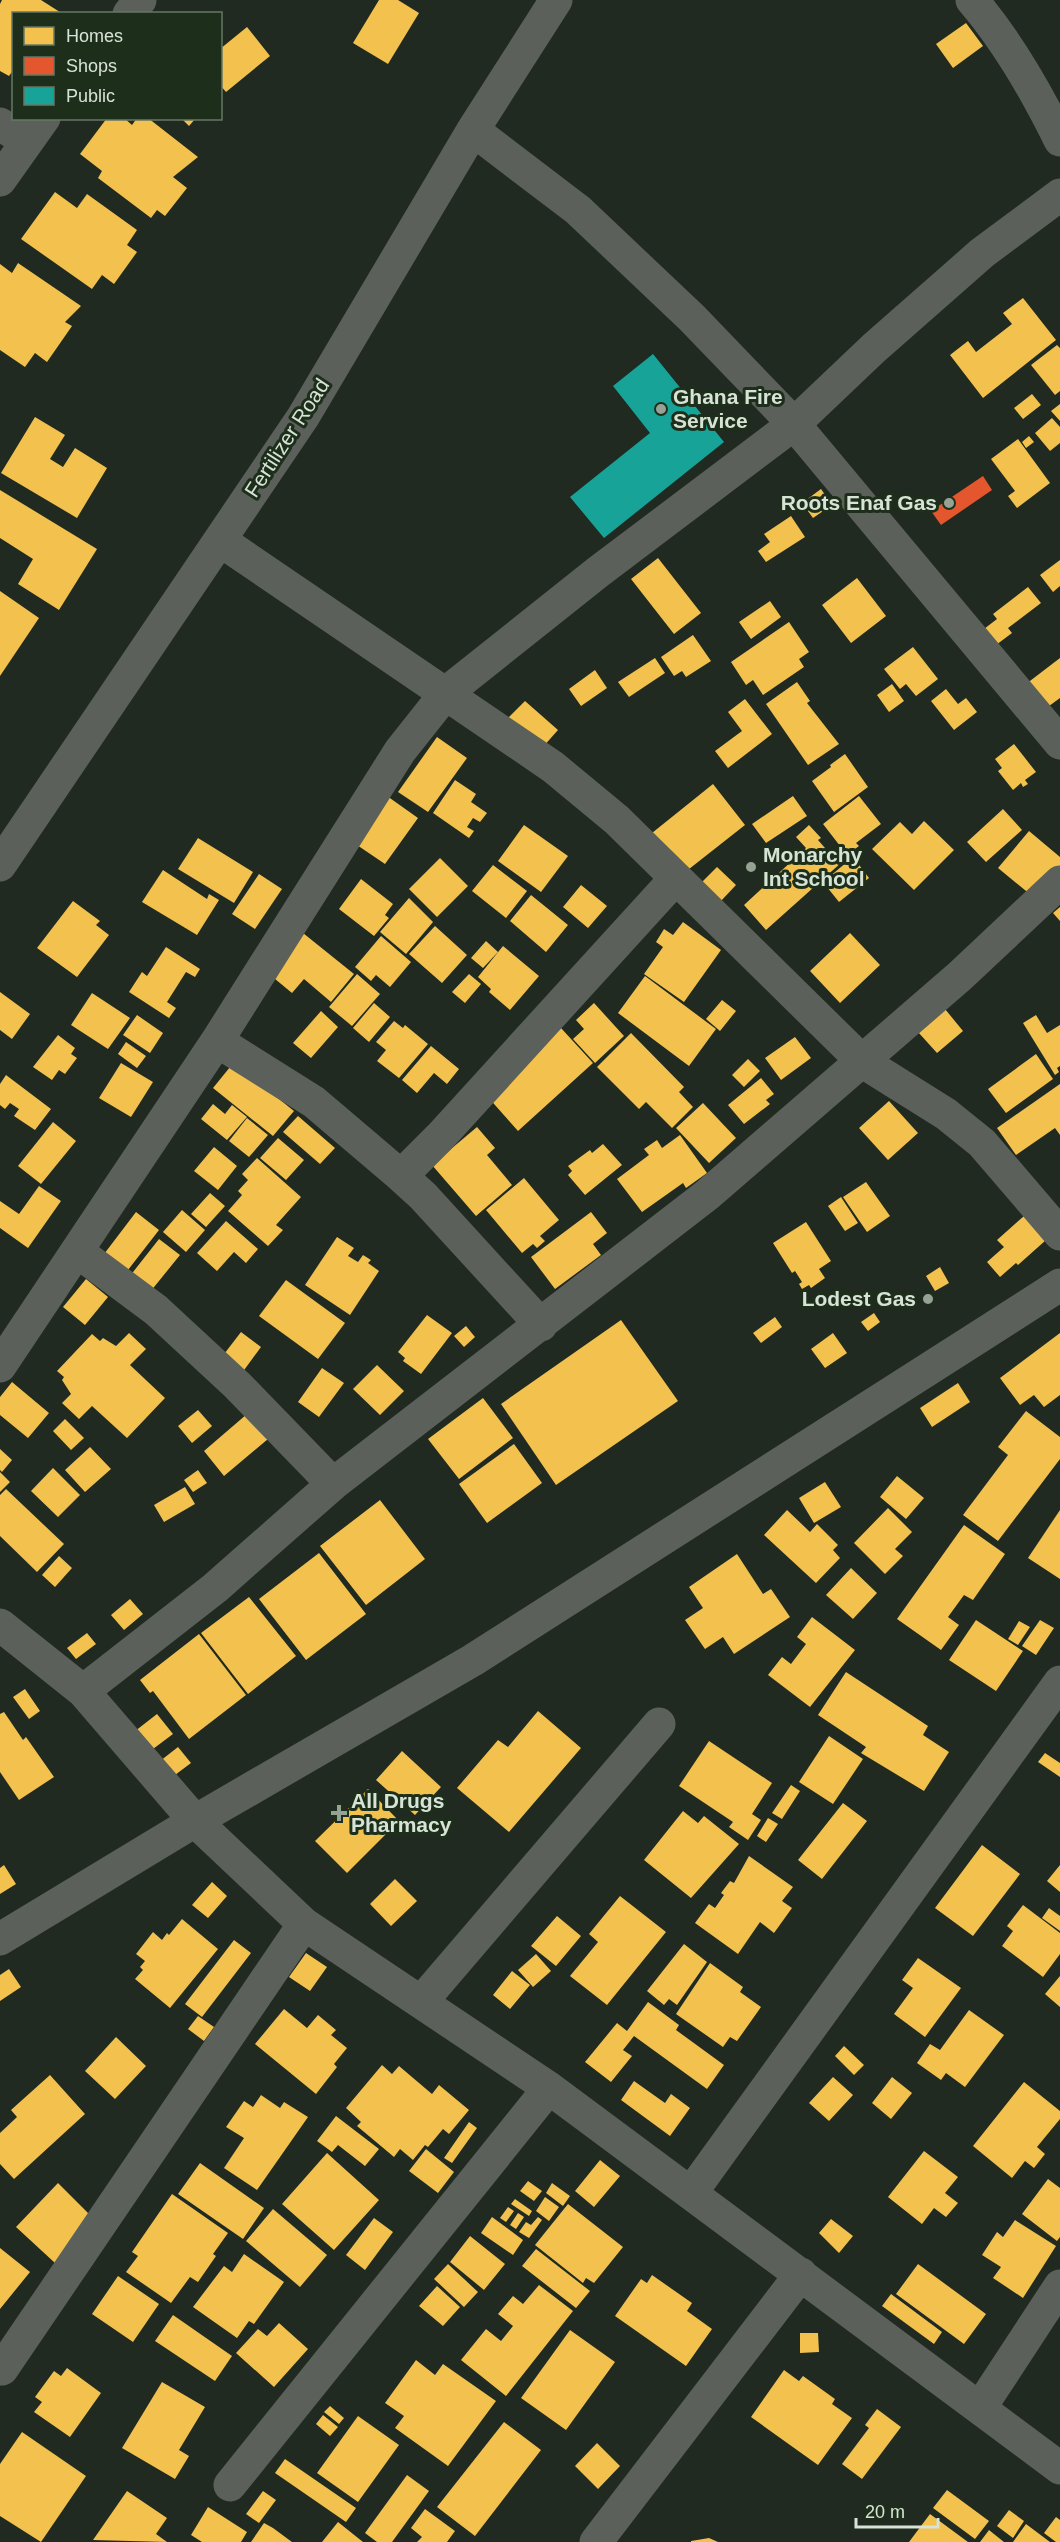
<svg xmlns="http://www.w3.org/2000/svg" width="1060" height="2542" viewBox="0 0 1060 2542" font-family="Arial,sans-serif">
	<style>
		.homes { fill: #f2c14e }
		.shops { fill: #e4572e }
		.public { fill: #17a398 }
		.lines { fill: none; stroke-linecap: round; stroke-linejoin: round }
		.minor { stroke: #5b605a; stroke-width: 33 }
		.poi-dot { fill: #97a296; stroke: #1d2f1b; stroke-width: 2 }
		.labels { text-anchor: middle; stroke-width: 6; stroke-linejoin: round; paint-order: stroke }
		.poi-label { font-size: 21px; font-weight: bold; fill: #d7e3d6; stroke: #1d2f1b; text-anchor: start }
		.street-label { font-size: 21px; fill: #d7e3d6; stroke: #1d2f1b }
	</style>
	<rect width="100%" height="100%" fill="#202a20"/>
	<path class="homes" d="M2,0H41L63,14H14V69L9,76L0,71V4Z
		M379,0H398L419,13L388,64L353,43Z
		M966,23L983,46L953,68L936,44Z
		M247,27L270,56L226,92L220,85V49Z
		M107,118H124L132,125L137,118H148L198,157L173,177L187,188L165,216L157,210L151,218L98,178L102,171L80,154Z
		M181,118H196L189,126Z
		M55,192L77,208L87,194L137,230L127,245L137,252L114,284L102,275L92,289L21,239Z
		M18,263L81,306L65,322L72,326L47,362L35,353L25,367L0,350V264L12,273Z
		M1023,298L1056,340L983,398L950,355L968,341L976,352L1012,324L1003,313Z
		M1057,345L1060,348V391L1055,395L1031,365Z
		M1032,394L1041,405L1023,419L1014,408Z
		M1060,404V421L1051,411Z
		M35,417L65,435L50,459L63,467L75,448L107,468L77,518L1,473Z
		M1052,418L1060,427V443L1050,451L1035,433Z
		M1029,436L1034,442L1026,448L1022,442Z
		M1018,439L1050,483L1017,508L1008,496L1015,491L991,459Z
		M821,489L832,505L813,518L802,503Z
		M0,490L97,549L59,610L18,584L33,559L0,538Z
		M791,516L805,537L766,562L758,551L770,542L764,534Z
		M658,558L701,613L674,634L631,579Z
		M1060,560V586L1053,592L1040,575Z
		M857,578L886,616L851,643L822,605Z
		M1028,587L1041,603L1008,628L1012,633L996,645L984,629L997,619L993,614Z
		M0,591L39,618L0,676Z
		M770,601L781,617L751,639L739,622Z
		M789,622L809,652L799,659L804,667L763,695L753,680L746,685L731,662Z
		M693,635L711,661L686,677L682,671L674,676L661,657Z
		M913,647L938,679L916,696L906,684L900,689L884,669Z
		M655,658L665,673L629,697L618,682Z
		M1060,658V698L1045,709L1026,684Z
		M595,670L607,688L581,706L569,689Z
		M797,682L810,701L807,703L839,744L808,765L766,704Z
		M892,684L904,701L889,712L877,695Z
		M946,689L958,704L966,698L977,712L954,730L931,701Z
		M745,699L772,734L728,768L715,751L742,731L728,712Z
		M525,701L558,730L542,748L508,718Z
		M437,737L467,758L428,812L398,792Z
		M1014,744L1036,772L1025,780L1028,784L1023,787L1021,783L1013,790L998,771L1002,768L995,759Z
		M845,754L868,787L834,812L812,781L831,767L830,765Z
		M455,780L476,794L471,802L487,813L480,822L473,818L467,827L474,831L469,838L433,813Z
		M713,784L745,825L684,873L652,833Z
		M387,796L418,818L385,864L354,843Z
		M793,796L807,816L766,843L752,824Z
		M859,796L881,824L856,843L859,846L847,855L823,824Z
		M1003,809L1022,830L986,862L967,842Z
		M924,821L954,850L914,890L872,849L900,822L912,834Z
		M524,825L568,856L541,892L498,861Z
		M809,825L821,838L818,840L832,856L835,854L842,862L766,930L744,905L806,848L796,837Z
		M1029,831L1060,857V874L1037,900L998,868Z
		M198,838L253,872L234,903L178,869Z
		M853,857L869,878L839,902L823,882Z
		M440,858L468,886L437,917L409,889Z
		M493,865L527,891L506,918L472,891Z
		M717,867L736,885L720,902L700,884Z
		M163,870L207,899L209,894L219,900L197,935L142,902Z
		M259,874L282,889L255,929L232,914Z
		M361,879L393,904L385,915L389,918L374,936L339,909Z
		M581,885L607,906L588,928L563,907Z
		M531,895L568,925L546,952L510,921Z
		M409,898L433,922L406,954L380,932Z
		M73,901L100,921L96,925L109,935L77,977L37,948Z
		M1060,907V921L1053,913Z
		M683,922L721,950L684,1002L644,974L663,947L656,942L664,929L673,935Z
		M435,926L467,955L442,983L409,954Z
		M303,933L354,974L331,1002L304,979L292,993L269,974Z
		M850,933L880,965L840,1003L810,971Z
		M381,936L411,962L390,987L376,975L371,981L355,967Z
		M486,941L498,952L483,968L471,958Z
		M503,946L539,976L510,1010L489,992L491,989L478,977Z
		M166,947L200,969L195,977L186,972L167,1002L176,1008L169,1018L129,992L142,972L147,976Z
		M357,974L380,994L352,1026L329,1007Z
		M469,974L481,984L465,1003L452,992Z
		M645,976L716,1029L689,1066L618,1013Z
		M0,992L30,1014L12,1039L0,1030Z
		M92,993L130,1018L108,1049L71,1025Z
		M722,1000L736,1011L720,1031L706,1019Z
		M374,1003L390,1017L369,1042L353,1028Z
		M594,1003L624,1036L595,1063L573,1039L584,1029L576,1020Z
		M945,1009L963,1031L937,1053L918,1032Z
		M321,1011L338,1027L311,1058L293,1043Z
		M137,1015L163,1033L150,1053L123,1035Z
		M1036,1015L1047,1033L1060,1025V1066L1057,1068L1059,1072L1055,1075L1023,1023Z
		M394,1021L403,1028L405,1025L428,1044L399,1078L377,1061L386,1050L376,1042Z
		M561,1028L593,1063L518,1131L487,1096Z
		M631,1033L684,1087L679,1092L693,1107L672,1128L646,1102L639,1109L597,1067Z
		M58,1035L75,1048L71,1054L77,1058L65,1074L59,1070L52,1080L33,1067Z
		M795,1037L811,1058L781,1080L765,1058Z
		M126,1042L146,1056L137,1068L118,1054Z
		M431,1046L459,1069L447,1084L434,1073L417,1093L402,1080Z
		M1036,1054L1053,1079L1006,1113L988,1089Z
		M239,1056L259,1083L294,1111L273,1136L213,1088Z
		M748,1059L760,1071L744,1087L732,1075Z
		M121,1063L153,1082L131,1117L99,1098Z
		M6,1075L51,1109L35,1130L14,1116L19,1109L10,1103L5,1109L0,1105V1084Z
		M761,1078L774,1094L766,1100L770,1104L744,1124L728,1105Z
		M1060,1084V1135L1055,1128L1016,1155L997,1128Z
		M889,1101L918,1133L888,1160L859,1128Z
		M703,1103L736,1138L709,1163L676,1128Z
		M213,1104L225,1114L232,1105L247,1117L227,1140L201,1119Z
		M298,1116L335,1148L320,1164L283,1132Z
		M247,1118L268,1135L249,1157L229,1141Z
		M53,1122L76,1141L41,1184L18,1166Z
		M477,1127L495,1148L487,1155L512,1185L476,1216L432,1165Z
		M680,1135L707,1173L686,1188L683,1183L642,1212L617,1179L649,1155L644,1149L657,1140L662,1148Z
		M278,1138L304,1160L286,1180L260,1158Z
		M603,1144L622,1165L585,1195L568,1175L572,1171L568,1166L590,1150L592,1153Z
		M214,1147L237,1166L218,1190L194,1171Z
		M257,1158L301,1197L276,1225L283,1230L268,1246L228,1211L242,1195L238,1191L248,1180L242,1174Z
		M524,1178L559,1220L540,1236L545,1241L537,1248L533,1244L522,1253L486,1210Z
		M866,1182L890,1216L867,1232L843,1197Z
		M39,1186L61,1201L28,1248L0,1228V1201L19,1214Z
		M210,1193L225,1206L206,1227L191,1214Z
		M841,1197L858,1223L845,1231L828,1206Z
		M182,1210L205,1230L186,1252L163,1232Z
		M136,1212L159,1230L121,1279L98,1262Z
		M591,1212L607,1233L593,1244L601,1255L555,1289L531,1257Z
		M1024,1216L1046,1240L1018,1265L1016,1263L1000,1277L987,1262L1004,1247L997,1240Z
		M226,1221L258,1249L246,1263L234,1252L217,1271L197,1253Z
		M806,1222L831,1261L819,1269L825,1278L811,1288L809,1285L802,1289L799,1284L802,1282L795,1271L792,1273L773,1243Z
		M337,1237L354,1248L348,1256L358,1262L363,1255L371,1260L368,1263L379,1271L350,1315L305,1285Z
		M159,1239L180,1255L146,1297L126,1281Z
		M940,1267L949,1283L935,1291L926,1276Z
		M86,1279L108,1297L85,1325L63,1307Z
		M286,1280L345,1323L318,1359L259,1316Z
		M874,1313L880,1322L868,1331L861,1322Z
		M427,1315L452,1333L421,1374L403,1361L405,1358L398,1352Z
		M775,1317L782,1327L761,1343L753,1333Z
		M621,1320L678,1401L556,1485L501,1404Z
		M466,1326L475,1337L464,1347L454,1336Z
		M241,1332L261,1347L239,1377L218,1362Z
		M129,1333L146,1349L130,1365L165,1398L127,1438L92,1406L79,1419L62,1403L71,1394L62,1380L64,1377L57,1371L92,1334L100,1341L103,1338L116,1346Z
		M833,1333L847,1353L825,1368L811,1349Z
		M1060,1333V1395L1044,1407L1034,1395L1020,1405L1000,1378Z
		M377,1365L404,1391L380,1415L353,1389Z
		M322,1368L344,1383L319,1417L298,1402Z
		M12,1382L49,1413L28,1438L0,1415V1397Z
		M958,1383L970,1402L932,1427L920,1408Z
		M483,1398L513,1438L459,1479L428,1439Z
		M198,1410L212,1426L192,1443L178,1426Z
		M1026,1411L1060,1437V1459L998,1541L963,1515L1008,1455L998,1447Z
		M247,1414L268,1439L224,1476L204,1451Z
		M65,1419L84,1438L71,1450L53,1431Z
		M514,1444L542,1483L487,1523L459,1484Z
		M90,1447L111,1469L85,1492L65,1470Z
		M0,1449L12,1460L2,1472L0,1470Z
		M53,1468L80,1495L58,1517L31,1491Z
		M198,1470L207,1483L193,1492L184,1480Z
		M0,1472L10,1482L0,1492Z
		M897,1476L924,1498L906,1519L880,1497Z
		M825,1482L841,1507L814,1523L799,1498Z
		M185,1487L195,1504L164,1522L154,1505Z
		M6,1489L64,1544L37,1572L0,1536V1495Z
		M380,1500L425,1559L366,1605L320,1546Z
		M888,1508L912,1532L895,1549L903,1556L885,1574L854,1543Z
		M787,1510L810,1532L817,1524L838,1545L833,1550L840,1558L816,1583L764,1535Z
		M1060,1510V1579L1028,1558Z
		M964,1525L1005,1554L973,1600L964,1595L948,1617L959,1625L941,1650L897,1619Z
		M319,1553L366,1614L306,1660L259,1599Z
		M737,1554L763,1594L771,1589L790,1617L734,1654L723,1637L705,1649L685,1620L703,1608L689,1587Z
		M59,1556L72,1568L55,1587L42,1575Z
		M851,1568L877,1593L853,1619L826,1595Z
		M249,1597L296,1656L248,1694L201,1633Z
		M130,1599L143,1614L124,1630L111,1615Z
		M812,1617L855,1650L810,1707L768,1675L782,1657L791,1664L806,1644L797,1637Z
		M976,1620L1023,1651L996,1691L949,1660Z
		M1040,1620L1054,1628L1036,1655L1022,1646Z
		M1019,1621L1030,1627L1018,1645L1008,1639Z
		M87,1633L96,1644L76,1659L67,1648Z
		M199,1634L246,1695L189,1739L153,1691L150,1693L140,1680Z
		M846,1672L928,1726L923,1735L949,1752L924,1791L861,1753L866,1747L818,1715Z
		M25,1689L40,1711L29,1719L13,1697Z
		M538,1711L581,1748L509,1832L457,1788L498,1740L508,1747Z
		M4,1712L23,1740L26,1737L54,1777L19,1800L0,1772V1714Z
		M157,1714L173,1734L145,1755L130,1735Z
		M829,1736L863,1759L833,1804L799,1782Z
		M709,1741L772,1783L752,1814L761,1820L748,1840L729,1827L733,1822L679,1786Z
		M178,1747L191,1763L167,1781L155,1765Z
		M402,1751L441,1787L415,1815L376,1780Z
		M1045,1753L1060,1763V1777L1038,1762Z
		M791,1785L800,1791L782,1819L772,1813Z
		M368,1789L399,1821L347,1873L315,1841Z
		M843,1803L867,1821L822,1879L798,1860Z
		M683,1811L698,1823L704,1816L739,1844L691,1898L644,1860Z
		M768,1818L778,1824L766,1842L757,1836Z
		M982,1845L1020,1874L973,1936L935,1908Z
		M749,1856L793,1887L782,1901L792,1908L774,1933L760,1922L738,1954L695,1923L709,1904L715,1908L724,1895L721,1893L730,1881L734,1883Z
		M4,1865L16,1884L0,1894V1868Z
		M1060,1865V1892L1047,1881Z
		M395,1879L417,1901L391,1926L370,1904Z
		M212,1882L227,1896L208,1918L192,1905Z
		M620,1896L666,1932L607,2005L570,1976L598,1942L589,1934Z
		M1023,1905L1060,1933V1954L1043,1977L1002,1946L1013,1931L1007,1926Z
		M1049,1908L1060,1916V1931L1042,1918Z
		M557,1916L581,1936L556,1966L531,1946Z
		M182,1919L218,1949L170,2008L135,1979L143,1970L140,1967L145,1961L136,1954L153,1932L162,1940L167,1933L169,1935Z
		M234,1940L251,1953L202,2017L185,2004Z
		M684,1944L707,1962L677,2005L669,1999L664,2005L647,1991Z
		M306,1953L327,1967L310,1991L289,1977Z
		M536,1954L551,1971L533,1987L518,1970Z
		M918,1958L961,1988L925,2037L894,2014L913,1988L902,1980Z
		M710,1963L743,1987L740,1992L761,2007L737,2041L730,2037L723,2047L676,2014Z
		M9,1969L21,1987L0,2001V1975Z
		M512,1971L530,1985L510,2009L493,1995Z
		M1060,1976V2007L1045,1994Z
		M648,2002L679,2025L676,2030L724,2065L707,2089L634,2036L623,2050L632,2056L611,2082L585,2062L617,2023L627,2031Z
		M284,2009L307,2028L318,2015L336,2030L331,2035L347,2048L334,2064L337,2067L316,2094L255,2044Z
		M969,2010L1004,2035L965,2087L946,2073L941,2080L917,2063L930,2044L940,2050Z
		M198,2016L214,2027L204,2041L188,2029Z
		M116,2037L146,2066L115,2099L85,2071Z
		M844,2046L864,2065L854,2075L835,2056Z
		M382,2065L392,2074L399,2066L432,2094L439,2085L469,2110L449,2134L443,2129L428,2147L425,2145L413,2160L400,2149L394,2157L357,2126L361,2122L346,2108Z
		M50,2075L85,2114L14,2179L0,2164V2133L17,2117L11,2110Z
		M833,2077L853,2095L829,2121L809,2103Z
		M892,2077L912,2093L891,2119L872,2103Z
		M634,2081L665,2103L671,2094L690,2108L670,2136L621,2100Z
		M1024,2082L1060,2111V2119L1037,2147L1045,2154L1034,2168L1025,2161L1012,2178L973,2146Z
		M261,2095L280,2108L284,2102L308,2117L257,2190L224,2168L244,2138L226,2127L244,2101L253,2107Z
		M336,2116L379,2149L365,2166L338,2145L332,2152L317,2141Z
		M469,2122L477,2128L452,2163L444,2158Z
		M426,2149L454,2172L438,2193L409,2171Z
		M924,2151L958,2177L945,2193L958,2203L946,2217L934,2208L922,2224L888,2197Z
		M327,2153L379,2200L334,2250L282,2204Z
		M600,2160L620,2176L594,2207L575,2191Z
		M200,2163L264,2208L243,2239L178,2194Z
		M1048,2179L1060,2188V2237L1057,2241L1022,2214Z
		M528,2181L542,2191L534,2201L520,2191Z
		M58,2183L95,2220L55,2263L16,2227Z
		M552,2183L570,2196L563,2206L546,2193Z
		M172,2194L228,2233L213,2254L216,2256L198,2282L190,2277L171,2303L126,2272L138,2256L132,2252Z
		M545,2197L559,2207L549,2221L536,2211Z
		M515,2199L532,2211L529,2216L511,2204Z
		M568,2204L623,2247L594,2283L586,2278L583,2283L535,2245Z
		M508,2207L514,2211L506,2222L500,2218Z
		M273,2209L327,2255L300,2287L246,2241Z
		M518,2213L524,2217L516,2229L510,2225Z
		M492,2217L523,2240L513,2255L481,2233Z
		M538,2217L542,2220L529,2238L519,2232L526,2222L531,2225Z
		M374,2218L393,2232L365,2270L346,2255Z
		M831,2219L853,2236L839,2253L819,2233Z
		M1015,2220L1056,2246L1023,2298L993,2278L1001,2267L982,2255L997,2232L1003,2237Z
		M470,2236L505,2264L484,2290L450,2262Z
		M0,2248L30,2272L0,2309Z
		M536,2249L590,2291L576,2308L522,2266Z
		M244,2254L284,2282L254,2324L249,2321L237,2338L193,2307L224,2266L232,2272Z
		M448,2264L478,2292L464,2307L434,2279Z
		M918,2264L986,2314L964,2344L896,2294Z
		M652,2275L692,2303L687,2311L712,2329L686,2366L615,2316L641,2279L647,2283Z
		M118,2276L159,2304L133,2342L92,2314Z
		M539,2285L573,2311L506,2396L461,2360L486,2329L501,2341L513,2326L498,2314L513,2296L523,2304Z
		M437,2286L460,2307L443,2326L419,2306Z
		M891,2294L942,2332L934,2344L882,2306Z
		M173,2315L232,2356L215,2381L155,2341Z
		M279,2323L308,2349L274,2387L236,2353L258,2329L267,2336Z
		M570,2330L615,2362L566,2430L521,2398Z
		M800,2333H818L819,2352L800,2353Z
		M416,2360L435,2375L443,2364L496,2401L448,2466L395,2428L404,2416L385,2403Z
		M67,2368L101,2393L70,2437L34,2412L42,2402L35,2397L54,2371L61,2376Z
		M784,2370L799,2381L803,2376L835,2399L832,2404L852,2418L818,2465L751,2417Z
		M162,2382L205,2407L179,2450L189,2456L175,2479L122,2448Z
		M330,2406L344,2418L339,2424L324,2412Z
		M877,2409L901,2427L862,2479L842,2464L869,2428L865,2425Z
		M323,2415L338,2427L330,2436L316,2424Z
		M358,2416L399,2445L358,2502L317,2473Z
		M504,2422L541,2450L475,2536L437,2507Z
		M22,2432L86,2476L41,2542L0,2516V2464Z
		M597,2443L620,2466L598,2489L575,2466Z
		M285,2459L356,2508L346,2522L275,2473Z
		M407,2475L429,2491L392,2542H377L365,2533Z
		M947,2490L989,2521L975,2539L933,2508Z
		M127,2491L167,2518L156,2534L167,2542L93,2540Z
		M263,2491L276,2500L259,2523L246,2514Z
		M208,2507L247,2532L241,2542H202L191,2535Z
		M425,2509L455,2531L447,2542H417L422,2537L411,2528Z
		M1009,2510L1024,2521L1013,2538L997,2526Z
		M930,2514L968,2542H909Z
		M1056,2517L1060,2520V2542H1056L1044,2533Z
		M338,2522L363,2542H322Z
		M264,2523L273,2528L292,2542H251Z
		M1026,2524L1050,2542H1013Z
		M989,2530L1004,2542H980Z
		M709,2538L718,2542H691V2541Z"/>
	<path class="shops" d="M983,476L992,490L941,525L931,511Z"/>
	<path class="public" d="M653,354L724,442L604,538L570,497L650,433L613,386Z"/>
	<g class="lines">
		<path class="minor" d="M972,0C1008,42 1036,91 1060,140
			M129,14L140,0
			M0,124L26,141
			M473,130L578,210L692,318L794,424L1060,743
			M0,180L44,118
			M221,541L553,767L617,820L863,1062L946,1114L982,1143L1060,1234
			M0,865L303,417L473,130L556,0
			M1060,882L960,976L707,1195L333,1484L215,1588L83,1691L195,1821L304,1924L549,2088L1060,2468
			M217,1041L314,1102L401,1176
			M78,1252L156,1310L237,1385L333,1484
			M541,1325L423,1196L401,1176L440,1137L676,878
			M0,1366L217,1041L400,751L446,693L598,572L794,424L874,348L982,253L1060,195
			M0,1625L83,1691
			M0,1939L195,1821L473,1660L1060,1285
			M422,2001L659,1724
			M691,2193L1060,1682
			M2,2369L304,1924
			M980,2408L1060,2286
			M230,2485L549,2088
			M596,2542L801,2274"/>
	</g>
	<g class="poi-dot">
		<circle cx="661" cy="409" r="6"/>
		<circle cx="949" cy="503" r="6"/>
		<circle cx="751" cy="867" r="6"/>
		<circle cx="928" cy="1299" r="6"/>
		<path d="M336 1804h6v6h6v6h-6v6h-6v-6h-6v-6h6z"/>
	</g>
	<g class="labels">
		<g class="poi-label">
			<text x="673" y="404">Ghana Fire<tspan x="673" dy="24">Service</tspan></text>
			<text x="937" y="510" text-anchor="end">Roots Enaf Gas</text>
			<text x="763" y="862">Monarchy<tspan x="763" dy="24">Int School</tspan></text>
			<text x="916" y="1306" text-anchor="end">Lodest Gas</text>
			<text x="351" y="1808">All Drugs<tspan x="351" dy="24">Pharmacy</tspan></text>
		</g>
		<g class="street-label">
			<text transform="translate(287 438) rotate(-57)" y="7">Fertilizer Road</text>
		</g>
	</g>
	<rect x="12" y="12" width="210" height="108" fill="#1d2f1b" stroke="#677766" stroke-width="1.5"/>
	<rect x="24" y="27" width="30" height="18" fill="#f2c14e" stroke="#677766" stroke-width="1.5"/>
	<text x="66" y="42" font-size="18" fill="#d7e3d6">Homes</text>
	<rect x="24" y="57" width="30" height="18" fill="#e4572e" stroke="#677766" stroke-width="1.5"/>
	<text x="66" y="72" font-size="18" fill="#d7e3d6">Shops</text>
	<rect x="24" y="87" width="30" height="18" fill="#17a398" stroke="#677766" stroke-width="1.5"/>
	<text x="66" y="102" font-size="18" fill="#d7e3d6">Public</text>
	<path d="M856 2518v9h82v-9" fill="none" stroke="#d7e3d6" stroke-width="3"/>
	<text x="865" y="2518" font-size="18" fill="#d7e3d6" stroke="#1d2f1b" stroke-width="4.5" paint-order="stroke">20 m</text>
</svg>
